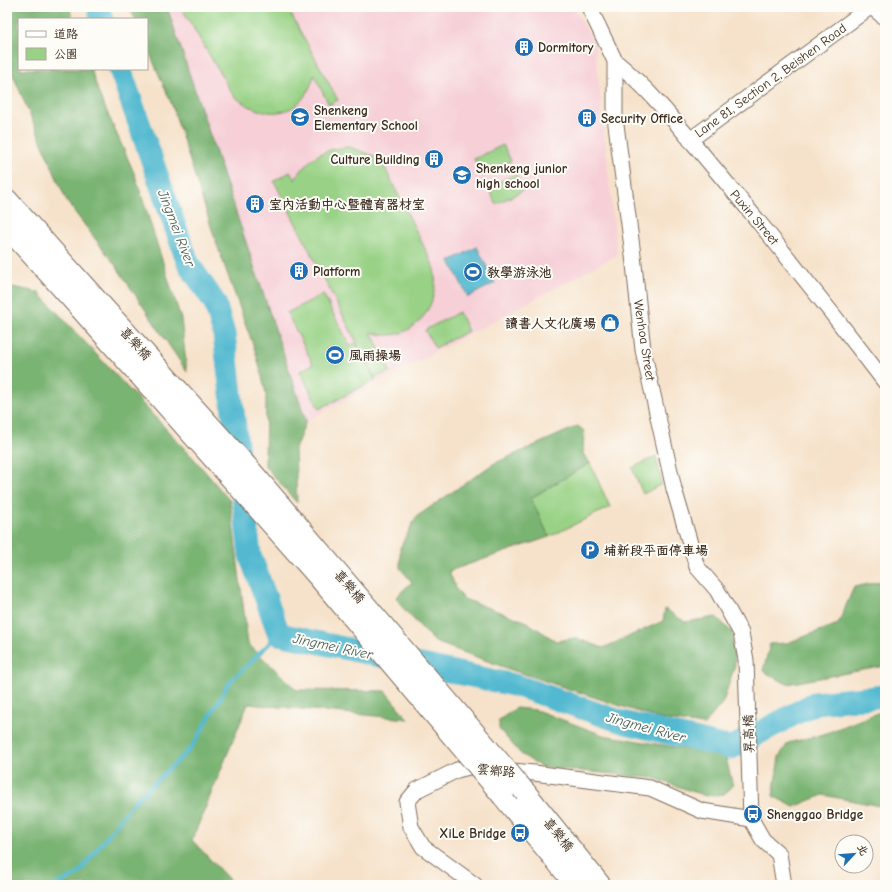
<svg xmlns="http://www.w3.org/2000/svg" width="892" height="892" viewBox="0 0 892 892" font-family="'Comic Neue','LXGW WenKai TC',sans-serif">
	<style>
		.built { fill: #f6cfd7 }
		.green { fill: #99d286; stroke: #6a7e52 }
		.forest { fill: #7ab473; stroke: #5a6f48 }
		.water { fill: #52b9d0; stroke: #467277 }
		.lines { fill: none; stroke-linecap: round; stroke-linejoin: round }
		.stream { stroke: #52b9d0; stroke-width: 4 }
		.river { stroke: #52b9d0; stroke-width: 23 }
		.street-casing { stroke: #7c6a5a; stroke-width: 17 }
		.secondary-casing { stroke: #7c6a5a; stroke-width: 23 }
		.street { stroke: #fff; stroke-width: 15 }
		.secondary { stroke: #fff; stroke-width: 21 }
		.secondary-bridge-casing { stroke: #7c6a5a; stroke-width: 23; stroke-linecap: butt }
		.secondary-bridge { stroke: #fff; stroke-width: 21 }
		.labels { text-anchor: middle; stroke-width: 4; stroke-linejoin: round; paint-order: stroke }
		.poi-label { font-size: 13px; font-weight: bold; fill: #3b2a1e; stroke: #fdfcf7; text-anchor: start }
		.street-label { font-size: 13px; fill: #3b2a1e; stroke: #fdfcf7 }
		.water-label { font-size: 14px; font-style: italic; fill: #435c5c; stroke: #fdfcf7 }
	</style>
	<rect width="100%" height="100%" fill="#fdfcf7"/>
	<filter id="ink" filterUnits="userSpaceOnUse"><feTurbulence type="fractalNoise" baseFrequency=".025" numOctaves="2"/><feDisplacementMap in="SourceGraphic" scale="8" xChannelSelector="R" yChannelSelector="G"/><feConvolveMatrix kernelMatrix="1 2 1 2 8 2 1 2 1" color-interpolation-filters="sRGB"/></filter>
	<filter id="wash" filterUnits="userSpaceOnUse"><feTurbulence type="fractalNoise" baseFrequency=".012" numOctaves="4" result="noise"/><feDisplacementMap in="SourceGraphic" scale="16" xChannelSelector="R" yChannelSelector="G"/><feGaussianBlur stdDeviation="0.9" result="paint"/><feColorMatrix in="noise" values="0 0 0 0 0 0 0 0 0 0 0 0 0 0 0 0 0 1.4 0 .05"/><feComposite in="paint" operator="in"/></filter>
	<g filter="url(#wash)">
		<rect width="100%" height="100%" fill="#f6e2ca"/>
		<path class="built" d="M167,7H574L595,46L617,255L306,421Z"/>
		<path class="green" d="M181,7H287L338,100L329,105L314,75C303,119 264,122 233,95Z
			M503,145L511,161L483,175L474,159Z
			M349,147L374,156L384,166L433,265C444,304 412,347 371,332L390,371L375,378L274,181L290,172L295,180C309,157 322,149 349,147Z
			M516,174L524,190L496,204L488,187Z
			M323,294L350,346L356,343L375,380L319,409L300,371L313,364L287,313Z
			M459,312L468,331L435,348L425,330Z
			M656,456L662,484L643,494L632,468Z
			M590,463L610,507L549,537L531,498Z"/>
		<path class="forest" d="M7,7H69L73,19H19V69H91L99,94L135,175L181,319L187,372L116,266L67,202L7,61Z
			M129,7H167L306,421L295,449L297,503L265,466L266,393L256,353L216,242L172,105L147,47V19H135Z
			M7,286L38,292L196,461L230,501L248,644L297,690L385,691L408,719L248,704L192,840L234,885H7Z
			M578,426L584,431L583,454L590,463L531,498L549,537L449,571L456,589L464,599L525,621L556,641L576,638L603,648L663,621L665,609L685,622L716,617L732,632L735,665L723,702L704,725L660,719L512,670L435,642L402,607L396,597L412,582L400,568V548L416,517L493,464Z
			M885,581V666L787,684L763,671L770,644L787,643L838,624L854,587Z
			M516,708L536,710L603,735L697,751L726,758L733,786L724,794L706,796L653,778L541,767L521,754L499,729V720Z
			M885,710V807L823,795L794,807L773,796L779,757L788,743L824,734Z"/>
		<path class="water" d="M477,247L495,283L468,297L450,261Z"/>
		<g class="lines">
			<path class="stream" d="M55,885L78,874L132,804L192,747L229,683L279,634"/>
			<path class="river" d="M98,7L102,19
				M120,69L188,263L215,303L224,334L250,555L279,634L518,686L622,722L731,748L815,703L885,696"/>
		</g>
	</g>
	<g filter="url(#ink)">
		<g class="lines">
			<g class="street-casing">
				<path id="street" d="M589,7L615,61V117L633,255L643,350L674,489L697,567L717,590L741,633L746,660L751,819L763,840L779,854L784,885
					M872,7L885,18
					M615,61C654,93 686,135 719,174C776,242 831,311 885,382
					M690,140L870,7
					M475,885L423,847L411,827L407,802L417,790L457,770L469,767L534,773L650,788L702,811L751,819"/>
			</g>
			<g class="secondary-casing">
				<path id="secondary" d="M7,200L92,295
					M7,227L81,309
					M525,792L600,885
					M503,796L576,885"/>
			</g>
			<use href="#street" class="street"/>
			<use href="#secondary" class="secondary"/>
			<g class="secondary-bridge-casing">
				<path id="secondary-bridge" d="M92,295L251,471L525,792
					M81,309L317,575L503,796"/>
			</g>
			<use href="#secondary-bridge" class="secondary-bridge"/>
		</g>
	</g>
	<defs>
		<g id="building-disc" transform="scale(1)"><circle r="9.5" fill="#1f6fb2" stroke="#fdfcf7"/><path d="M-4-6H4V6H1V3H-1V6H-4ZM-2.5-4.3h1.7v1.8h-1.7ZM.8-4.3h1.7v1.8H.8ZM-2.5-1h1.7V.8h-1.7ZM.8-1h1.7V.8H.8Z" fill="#fff"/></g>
		<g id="school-disc" transform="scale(1)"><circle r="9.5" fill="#1f6fb2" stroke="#fdfcf7"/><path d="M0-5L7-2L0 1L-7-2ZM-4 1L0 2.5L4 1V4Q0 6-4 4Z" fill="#fff"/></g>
		<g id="stadium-disc" transform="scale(1)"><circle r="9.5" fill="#1f6fb2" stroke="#fdfcf7"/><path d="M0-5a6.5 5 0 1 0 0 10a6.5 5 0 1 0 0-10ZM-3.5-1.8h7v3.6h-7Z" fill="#fff"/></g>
		<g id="shop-disc" transform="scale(1)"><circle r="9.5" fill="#1f6fb2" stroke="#fdfcf7"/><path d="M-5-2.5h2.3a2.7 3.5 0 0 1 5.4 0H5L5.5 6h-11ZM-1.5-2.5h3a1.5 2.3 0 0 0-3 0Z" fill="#fff"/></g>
		<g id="parking-disc" transform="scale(1)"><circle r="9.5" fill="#1f6fb2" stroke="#fdfcf7"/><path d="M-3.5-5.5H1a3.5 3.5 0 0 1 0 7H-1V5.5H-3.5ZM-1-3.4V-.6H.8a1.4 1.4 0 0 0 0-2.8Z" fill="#fff"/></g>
		<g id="bus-disc" transform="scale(1)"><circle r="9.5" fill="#1f6fb2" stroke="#fdfcf7"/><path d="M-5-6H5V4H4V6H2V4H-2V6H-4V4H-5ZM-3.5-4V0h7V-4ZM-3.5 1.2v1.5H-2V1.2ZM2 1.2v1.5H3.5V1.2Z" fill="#fff"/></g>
	</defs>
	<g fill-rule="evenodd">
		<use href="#building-disc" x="524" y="47"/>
		<use href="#school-disc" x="300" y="117"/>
		<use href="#building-disc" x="587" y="118"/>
		<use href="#building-disc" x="434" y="159"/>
		<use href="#school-disc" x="462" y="175"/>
		<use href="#building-disc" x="255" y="204"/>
		<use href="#building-disc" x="299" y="271"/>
		<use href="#stadium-disc" x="473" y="272"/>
		<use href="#shop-disc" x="610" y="323"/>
		<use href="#stadium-disc" x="335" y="355"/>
		<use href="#parking-disc" x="590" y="550"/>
		<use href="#bus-disc" x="753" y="814"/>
		<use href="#bus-disc" x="520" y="833"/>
	</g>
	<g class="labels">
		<g class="poi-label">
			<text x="538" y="52">Dormitory</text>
			<text x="314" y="115">Shenkeng<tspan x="314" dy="15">Elementary School</tspan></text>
			<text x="601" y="123">Security Office</text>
			<text x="420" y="164" text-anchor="end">Culture Building</text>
			<text x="476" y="173">Shenkeng junior<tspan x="476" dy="15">high school</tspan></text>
			<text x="269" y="209">室內活動中心暨體育器材室</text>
			<text x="313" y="276">Platform</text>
			<text x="487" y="277">教學游泳池</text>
			<text x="596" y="328" text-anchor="end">讀書人文化廣場</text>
			<text x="349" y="360">風雨操場</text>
			<text x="604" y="555">埔新段平面停車場</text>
			<text x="767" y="819">Shenggao Bridge</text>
			<text x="506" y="838" text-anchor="end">XiLe Bridge</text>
		</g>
		<g class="street-label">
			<text transform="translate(770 80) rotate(-36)" y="5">Lane 81, Section 2, Beishen Road</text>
			<text transform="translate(755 217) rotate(50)" y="5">Puxin Street</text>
			<text transform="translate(645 340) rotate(81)" y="5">Wenhoa Street</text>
			<text transform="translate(136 343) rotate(48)" y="5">喜樂橋</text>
			<text transform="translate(350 586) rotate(49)" y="5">喜樂橋</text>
			<text transform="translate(748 734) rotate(-92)" y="5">昇高橋</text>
			<text transform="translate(496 770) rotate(5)" y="5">雲鄉路</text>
			<text transform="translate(559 834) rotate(51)" y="5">喜樂橋</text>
		</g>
		<g class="water-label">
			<text transform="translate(177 228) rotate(69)" y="5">Jingmei River</text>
			<text transform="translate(333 646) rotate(12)" y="5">Jingmei River</text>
			<text transform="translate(646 727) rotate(15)" y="5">Jingmei River</text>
		</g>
	</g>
	<rect width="892" height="892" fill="none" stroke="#fdfcf7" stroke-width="24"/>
	<rect x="18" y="18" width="130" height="52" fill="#fdfcf7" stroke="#afa8a0"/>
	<rect x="26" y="31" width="20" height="6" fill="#ffffff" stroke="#afa8a0"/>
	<text x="54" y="38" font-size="12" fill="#3b2a1e">道路</text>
	<rect x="26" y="48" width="20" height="12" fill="#99d286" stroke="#afa8a0"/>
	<text x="54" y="58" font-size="12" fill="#3b2a1e">公園</text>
	<g transform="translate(854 854) rotate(64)"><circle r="19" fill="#fdfcf7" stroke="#afa8a0"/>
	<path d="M0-3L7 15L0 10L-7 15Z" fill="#1f6fb2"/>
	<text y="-6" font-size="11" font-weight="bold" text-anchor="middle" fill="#3b2a1e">北</text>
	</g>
</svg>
